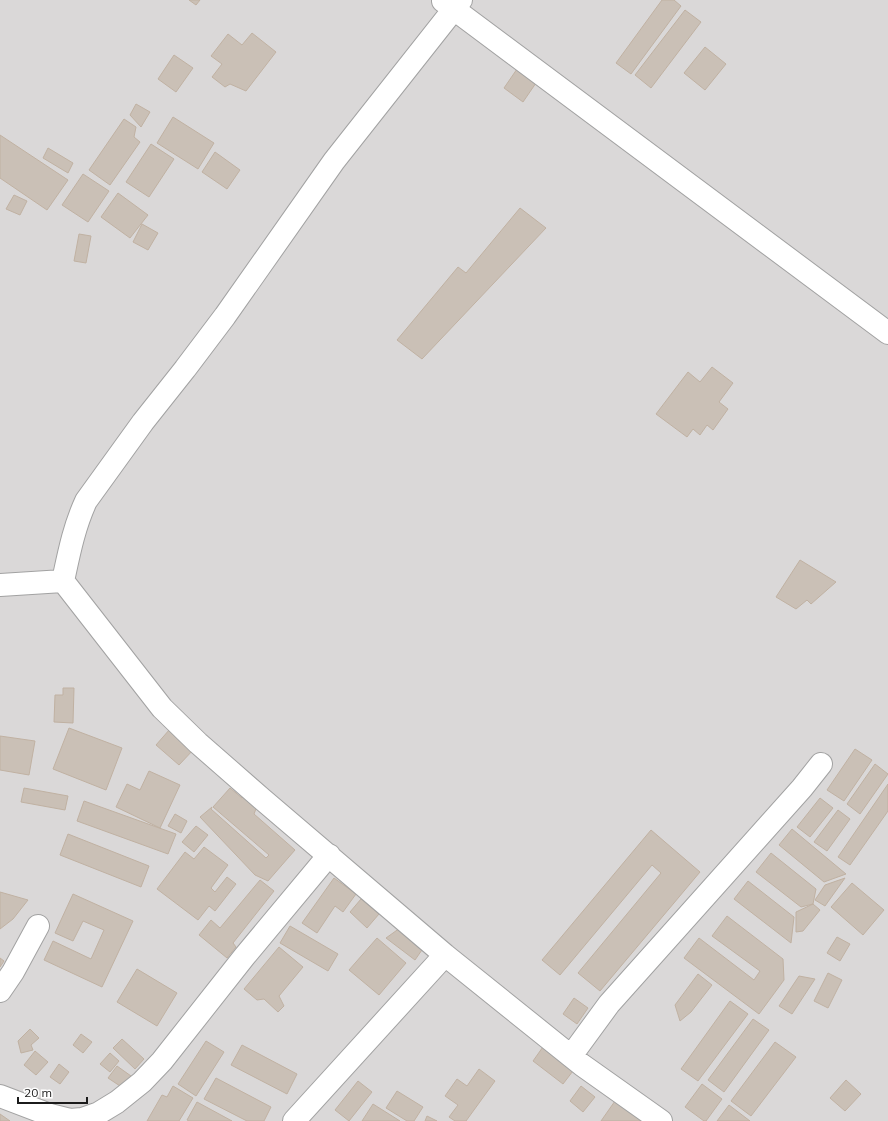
<svg xmlns="http://www.w3.org/2000/svg" width="888" height="1121" viewBox="0 0 888 1121" font-family="Mulish,sans-serif">
	<style>
		.residential { fill: #dad8d8 }
		.building { fill: #cac0b6; stroke: #c0b1a2 }
		.lines { fill: none; stroke-linecap: round; stroke-linejoin: round }
		.street-casing { stroke: #a2a2a2; stroke-width: 24 }
		.street { stroke: #fff; stroke-width: 22 }
	</style>
	<rect width="100%" height="100%" fill="#eeeae0"/>
	<path class="residential" d="M0,0H888V1121H0Z"/>
	<path class="building" d="M189,0H200L196,5Z
		M662,0H674L681,6L631,74L616,63Z
		M685,10L701,22L651,88L635,75Z
		M252,33L276,52L246,91L230,84L225,87L212,77L222,64L211,56L228,34L242,45Z
		M705,47L726,64L705,90L684,73Z
		M174,55L193,68L176,92L158,79Z
		M517,69L536,83L523,102L504,88Z
		M136,104L150,112L141,127L130,115Z
		M173,117L214,143L198,169L157,143Z
		M124,119L136,127L134,137L140,142L110,185L89,170Z
		M0,135L68,180L47,210L0,178Z
		M151,144L174,159L149,197L126,182Z
		M48,148L73,163L68,173L43,158Z
		M215,152L240,170L227,189L202,172Z
		M83,174L109,191L88,222L62,205Z
		M118,193L148,215L130,238L101,217Z
		M14,195L27,201L20,215L6,209Z
		M520,208L546,228L422,359L397,340L458,267L466,273Z
		M142,224L158,233L148,250L133,242Z
		M79,234L91,236L86,263L74,261Z
		M712,367L733,383L719,402L728,409L713,430L707,425L700,435L693,429L687,437L656,414L688,372L700,382Z
		M800,560L836,582L811,604L807,600L796,609L776,597Z
		M63,688H74L73,723L54,722L55,695H63Z
		M69,728L122,748L106,790L53,769Z
		M170,729L194,749L179,765L156,745Z
		M0,736L35,741L29,775L0,770Z
		M855,749L872,760L844,801L827,790Z
		M875,764L888,774L860,814L847,804Z
		M149,771L180,785L160,828L116,807L127,784L140,790Z
		M888,784V811L850,865L838,857Z
		M24,788L68,796L65,810L21,802Z
		M230,788L242,798L244,796L257,806L254,814L295,850L268,881L255,875L200,817L212,807L211,809L266,858L269,855L213,807Z
		M820,798L833,808L810,837L797,827Z
		M84,801L176,834L168,854L77,821Z
		M838,810L850,819L827,851L814,842Z
		M175,814L187,821L181,833L168,826Z
		M196,826L208,835L194,852L182,842Z
		M792,829L846,874L824,882L779,845Z
		M651,830L700,872L600,991L578,973L661,873L652,865L560,975L542,960Z
		M68,834L149,866L141,887L60,855Z
		M204,847L228,865L211,888L215,892L227,877L236,884L215,911L209,906L198,920L157,889L185,852L194,859Z
		M771,853L816,889L813,904L801,907L756,872Z
		M334,878L356,894L343,912L335,906L317,933L302,923Z
		M845,878L825,906L815,900L825,885Z
		M260,880L274,891L233,943L236,947L227,958L199,935L211,920L220,928Z
		M748,881L794,917L791,943L734,899Z
		M852,883L884,910L863,935L831,907Z
		M0,892L28,900L13,919L0,929Z
		M73,894L133,921L102,987L44,960L53,941L91,959L104,930L83,921L73,941L55,933Z
		M361,899L379,914L367,928L350,912Z
		M813,904L820,910L803,931L796,932V912Z
		M727,916L783,959L784,980L759,1014L684,958L699,938L754,980L760,971L712,936Z
		M290,926L338,954L328,971L280,943Z
		M400,928L424,947L415,960L386,938Z
		M837,937L850,944L840,961L827,953Z
		M377,938L406,963L379,995L349,970Z
		M279,947L303,967L279,996L284,1006L278,1012L264,999L257,1000L244,989Z
		M0,958L4,961L0,967Z
		M137,969L177,993L157,1026L117,1002Z
		M828,973L842,980L828,1008L814,1001Z
		M698,974L712,985L691,1012L680,1021L675,1005Z
		M799,976L815,979L792,1014L779,1006Z
		M574,998L588,1008L577,1024L563,1014Z
		M730,1001L748,1014L698,1081L681,1069Z
		M753,1019L769,1030L724,1092L708,1080Z
		M30,1029L39,1038L31,1045L33,1050L21,1053L18,1041Z
		M81,1034L92,1042L83,1053L73,1045Z
		M122,1039L144,1059L135,1069L113,1048Z
		M206,1041L224,1052L196,1096L178,1084Z
		M775,1042L796,1057L751,1116L731,1101Z
		M545,1044L576,1067L563,1084L533,1061Z
		M242,1045L297,1074L287,1094L231,1065Z
		M35,1051L48,1062L36,1075L24,1065Z
		M110,1053L119,1061L110,1072L100,1064Z
		M59,1064L69,1072L60,1084L50,1077Z
		M117,1066L131,1076L123,1088L108,1078Z
		M479,1069L495,1081L466,1121H455L449,1117L458,1105L445,1096L457,1079L467,1086Z
		M216,1078L271,1107L264,1121H247L204,1099Z
		M846,1080L861,1094L845,1111L830,1098Z
		M358,1081L372,1092L349,1121L335,1110Z
		M702,1084L722,1099L706,1121H704L685,1107Z
		M173,1086L193,1098L179,1121H147L162,1095L167,1097Z
		M581,1086L595,1097L583,1112L570,1101Z
		M397,1091L423,1107L414,1121H407L386,1108Z
		M615,1101L643,1121H601Z
		M197,1102L232,1121H189L187,1120Z
		M373,1104L400,1121H362Z
		M729,1105L750,1121H717Z
		M0,1114L10,1121H0Z
		M427,1116L437,1121H425Z"/>
	<g class="lines">
		<g class="street-casing">
			<path id="street" d="M461,0L334,161L225,316L185,369L143,422L86,501C74,527 69,553 63,581L162,708L198,743L262,799L445,955L582,1065L661,1121
				M443,1L888,333
				M0,585L63,581
				M0,991L13,972L38,926
				M571,1056L609,1004L802,788L821,764
				M0,1096L50,1115L70,1120L82,1119L99,1113L117,1102L142,1082L162,1061L244,957L329,855
				M294,1121L445,955"/>
		</g>
		<use href="#street" class="street"/>
	</g>
	<path d="M18 1097v6h69v-6" fill="none" stroke="#1b1b1b" stroke-width="2"/>
	<text x="24" y="1097" font-size="12" fill="#1b1b1b" stroke="#ffffff" stroke-width="3" paint-order="stroke">20 m</text>
</svg>
